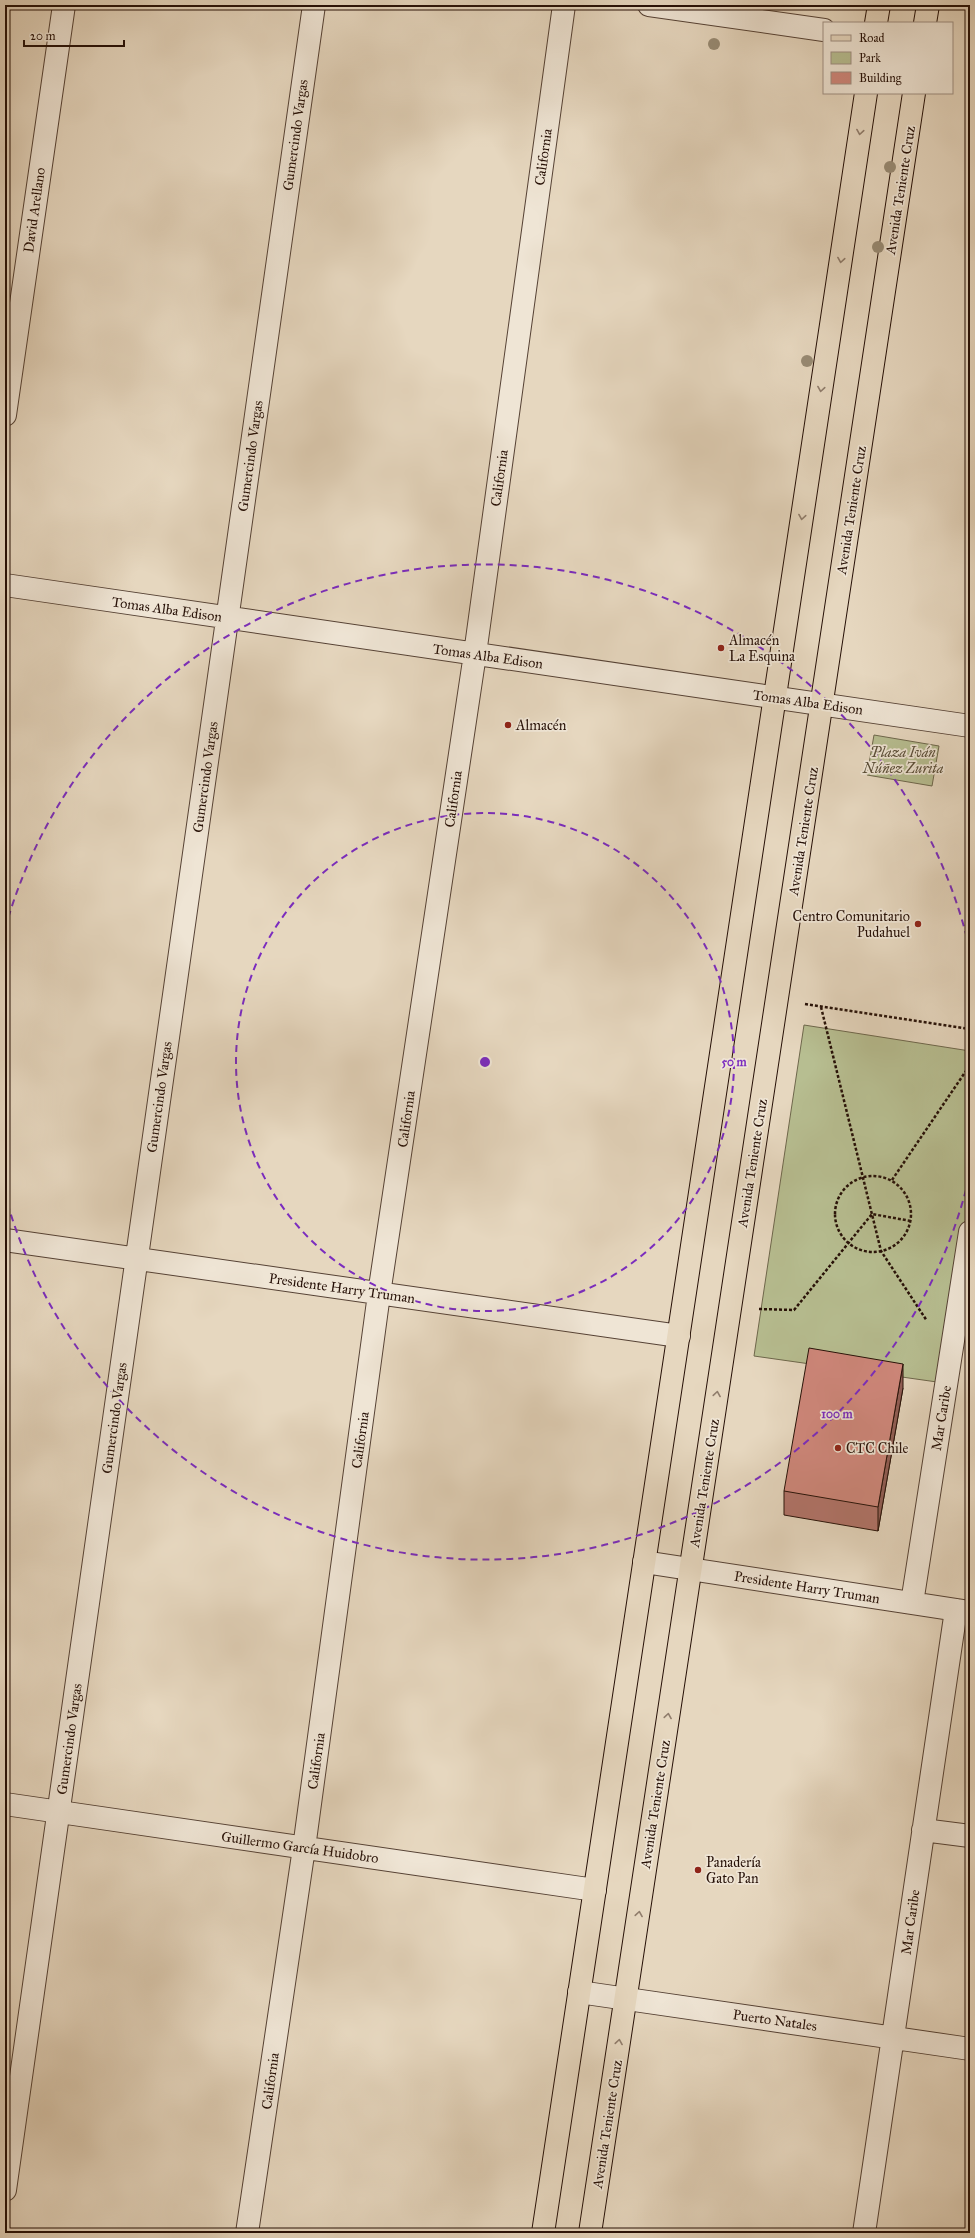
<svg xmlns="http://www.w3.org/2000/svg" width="975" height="2238" viewBox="0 0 975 2238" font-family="'IM FELL Great Primer',serif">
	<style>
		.green { fill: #b7be91; stroke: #6e674c }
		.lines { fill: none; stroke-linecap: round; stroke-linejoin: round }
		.minor-casing { stroke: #564235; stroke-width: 24 }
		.primary-casing { stroke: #261007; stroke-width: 24 }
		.path { stroke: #261007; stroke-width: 2.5; stroke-dasharray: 3 2; stroke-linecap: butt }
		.minor { stroke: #efe5d5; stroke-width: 22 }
		.primary { stroke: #e6d7bf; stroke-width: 22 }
		.tree { fill: #988b74 }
		.wall { fill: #b2746a; stroke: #261007 }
		.shaded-wall { fill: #915e56; stroke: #261007 }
		.building { fill: #cf877b; stroke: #261007 }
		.oneway { stroke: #907d6c }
		.ring { fill: none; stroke: #7b2cbf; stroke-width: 2; stroke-dasharray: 7 5 }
		.poi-dot { fill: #8f2418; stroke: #efe5d5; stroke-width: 1.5 }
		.labels { text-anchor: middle; stroke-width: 3.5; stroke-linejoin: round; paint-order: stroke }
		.street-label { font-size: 14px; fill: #261007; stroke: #efe5d5 }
		.poi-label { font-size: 14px; fill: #261007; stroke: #efe5d5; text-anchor: start }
		.park-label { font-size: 14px; font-style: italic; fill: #594d37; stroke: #efe5d5 }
		.centre { fill: #7b2cbf; stroke: #efe5d5; stroke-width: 2 }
		.ring-label { font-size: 12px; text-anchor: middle; font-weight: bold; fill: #7b2cbf; stroke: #efe5d5; stroke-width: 3.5; stroke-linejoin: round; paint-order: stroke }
	</style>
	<rect width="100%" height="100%" fill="#e6d7bf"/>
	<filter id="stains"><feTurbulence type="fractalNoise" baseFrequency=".005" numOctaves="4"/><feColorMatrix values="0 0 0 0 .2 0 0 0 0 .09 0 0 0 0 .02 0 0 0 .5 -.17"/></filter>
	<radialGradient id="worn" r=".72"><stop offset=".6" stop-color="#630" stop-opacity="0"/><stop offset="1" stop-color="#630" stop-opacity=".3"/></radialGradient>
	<path class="green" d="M874,735L939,746L932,786L867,775Z
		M804,1025L970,1051V1215L944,1383L754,1356Z"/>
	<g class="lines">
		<g class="minor-casing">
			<path id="minor" d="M649,5L824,30
				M5,415L64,5
				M5,585L970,726
				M5,1240L679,1336
				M644,1562L970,1612
				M912,1603L970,1232
				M5,1804L595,1890
				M923,1830L970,1836
				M579,1992L970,2049
				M5,2190L314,5
				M247,2233L304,1848L379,1294L475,654L564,5
				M864,2233L956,1610"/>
		</g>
		<g class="primary-casing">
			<path id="primary" d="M876,23L879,5
				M925,23L928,5
				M543,2233L866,93
				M590,2233L914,93"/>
		</g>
		<path class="path" d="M805,1004L970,1029
			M821,1007L881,1251L927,1321
			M835 1214a38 38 0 1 1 76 0a38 38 0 1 1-76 0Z
			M892,1180L970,1065
			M759,1309L794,1310L872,1214L911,1221"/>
		<use href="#minor" class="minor"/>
		<use href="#primary" class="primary"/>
	</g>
	<g class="tree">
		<circle cx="714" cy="44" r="6"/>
		<circle cx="890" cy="167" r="6"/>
		<circle cx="878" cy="247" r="6"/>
		<circle cx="807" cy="361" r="6"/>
	</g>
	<path class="wall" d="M903,1388L878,1531L784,1515V1491Z
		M970,1521V1573L966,1572V1548Z"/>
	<path class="shaded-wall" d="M903,1364V1388L878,1531V1507Z"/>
	<path class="building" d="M809,1348L903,1364L878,1507L784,1491Z
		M970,1521V1549L966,1548Z"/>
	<defs><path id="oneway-chevron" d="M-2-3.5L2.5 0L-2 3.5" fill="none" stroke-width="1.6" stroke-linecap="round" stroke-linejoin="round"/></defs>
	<g class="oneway">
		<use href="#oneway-chevron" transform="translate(860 132) rotate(99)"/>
		<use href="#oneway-chevron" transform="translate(841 260) rotate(99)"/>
		<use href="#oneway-chevron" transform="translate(821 389) rotate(99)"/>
		<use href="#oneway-chevron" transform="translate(802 517) rotate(99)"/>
		<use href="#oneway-chevron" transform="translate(717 1394) rotate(-81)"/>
		<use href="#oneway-chevron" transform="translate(668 1716) rotate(-81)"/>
		<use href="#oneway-chevron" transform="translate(639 1914) rotate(-81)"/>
		<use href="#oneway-chevron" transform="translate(619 2042) rotate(-81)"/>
	</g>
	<g class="ring">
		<circle cx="485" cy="1062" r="249"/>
		<path d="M969 1178A498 498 0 0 1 5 1195M5 929A498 498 0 0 1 969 946"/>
	</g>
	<g class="poi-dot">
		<circle cx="721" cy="648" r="4"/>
		<circle cx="508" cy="725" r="4"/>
		<circle cx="918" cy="924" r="4"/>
		<circle cx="838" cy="1448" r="4"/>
		<circle cx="698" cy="1870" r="4"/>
	</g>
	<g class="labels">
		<g class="street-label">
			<text transform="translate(295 135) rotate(-82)" y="5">Gumercindo Vargas</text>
			<text transform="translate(543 157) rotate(-82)" y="5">California</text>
			<text transform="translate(900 190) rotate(-81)" y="5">Avenida Teniente Cruz</text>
			<text transform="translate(34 210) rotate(-82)" y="5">David Arellano</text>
			<text transform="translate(250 456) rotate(-82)" y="5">Gumercindo Vargas</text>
			<text transform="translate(499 478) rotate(-82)" y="5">California</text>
			<text transform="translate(851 510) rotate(-81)" y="5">Avenida Teniente Cruz</text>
			<text transform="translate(167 609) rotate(8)" y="5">Tomas Alba Edison</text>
			<text transform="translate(488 656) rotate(8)" y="5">Tomas Alba Edison</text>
			<text transform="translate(808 702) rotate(8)" y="5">Tomas Alba Edison</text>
			<text transform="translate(205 777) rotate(-82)" y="5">Gumercindo Vargas</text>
			<text transform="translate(453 799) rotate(-82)" y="5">California</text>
			<text transform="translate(803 831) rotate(-81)" y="5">Avenida Teniente Cruz</text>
			<text transform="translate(159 1097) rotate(-82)" y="5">Gumercindo Vargas</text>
			<text transform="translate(406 1119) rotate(-82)" y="5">California</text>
			<text transform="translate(752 1163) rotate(-81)" y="5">Avenida Teniente Cruz</text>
			<text transform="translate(342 1288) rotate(8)" y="5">Presidente Harry Truman</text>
			<text transform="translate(114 1418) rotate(-82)" y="5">Gumercindo Vargas</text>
			<text transform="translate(941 1418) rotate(-81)" y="5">Mar Caribe</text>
			<text transform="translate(360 1440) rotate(-82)" y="5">California</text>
			<text transform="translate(704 1483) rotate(-81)" y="5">Avenida Teniente Cruz</text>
			<text transform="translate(807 1587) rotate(9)" y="5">Presidente Harry Truman</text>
			<text transform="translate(69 1739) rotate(-82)" y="5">Gumercindo Vargas</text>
			<text transform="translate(316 1761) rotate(-82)" y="5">California</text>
			<text transform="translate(655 1804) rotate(-81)" y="5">Avenida Teniente Cruz</text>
			<text transform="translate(300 1847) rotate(8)" y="5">Guillermo García Huidobro</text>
			<text transform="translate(910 1922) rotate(-82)" y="5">Mar Caribe</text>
			<text transform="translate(775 2020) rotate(8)" y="5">Puerto Natales</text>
			<text transform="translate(270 2081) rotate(-82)" y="5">California</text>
			<text transform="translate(607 2124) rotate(-81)" y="5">Avenida Teniente Cruz</text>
		</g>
		<g class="poi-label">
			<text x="729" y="645">Almacén<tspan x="729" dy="16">La Esquina</tspan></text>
			<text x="516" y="730">Almacén</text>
			<text x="910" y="921" text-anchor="end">Centro Comunitario<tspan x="910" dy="16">Pudahuel</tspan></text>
			<text x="846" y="1453">CTC Chile</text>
			<text x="706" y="1867">Panadería<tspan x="706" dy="16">Gato Pan</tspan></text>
		</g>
		<g class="park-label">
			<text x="903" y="757">Plaza Iván<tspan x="903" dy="16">Núñez Zurita</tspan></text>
		</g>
	</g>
	<circle cx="485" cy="1062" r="6" class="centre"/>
	<g class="ring-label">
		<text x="734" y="1066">50 m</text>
		<text x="837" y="1418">100 m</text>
	</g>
	<rect width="975" height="2238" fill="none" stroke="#e6d7bf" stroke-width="20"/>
	<rect x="6" y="6" width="963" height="2226" fill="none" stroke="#261007" stroke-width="2"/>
	<rect x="10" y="10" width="955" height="2218" fill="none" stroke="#261007"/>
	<rect x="823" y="22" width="130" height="72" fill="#efe5d5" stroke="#9f9083"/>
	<rect x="831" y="35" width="20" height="6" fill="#e6d7bf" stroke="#9f9083"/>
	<text x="859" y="42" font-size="12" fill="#261007">Road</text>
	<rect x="831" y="52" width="20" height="12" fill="#b7be91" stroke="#9f9083"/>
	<text x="859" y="62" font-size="12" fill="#261007">Park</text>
	<rect x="831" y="72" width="20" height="12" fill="#cf877b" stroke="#9f9083"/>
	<text x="859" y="82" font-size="12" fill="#261007">Building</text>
	<path d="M24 40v6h100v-6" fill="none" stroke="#261007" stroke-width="2"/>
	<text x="30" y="40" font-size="12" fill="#261007" stroke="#efe5d5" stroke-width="3" paint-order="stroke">20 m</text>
	<rect width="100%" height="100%" filter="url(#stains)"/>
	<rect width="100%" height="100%" fill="url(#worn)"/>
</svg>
